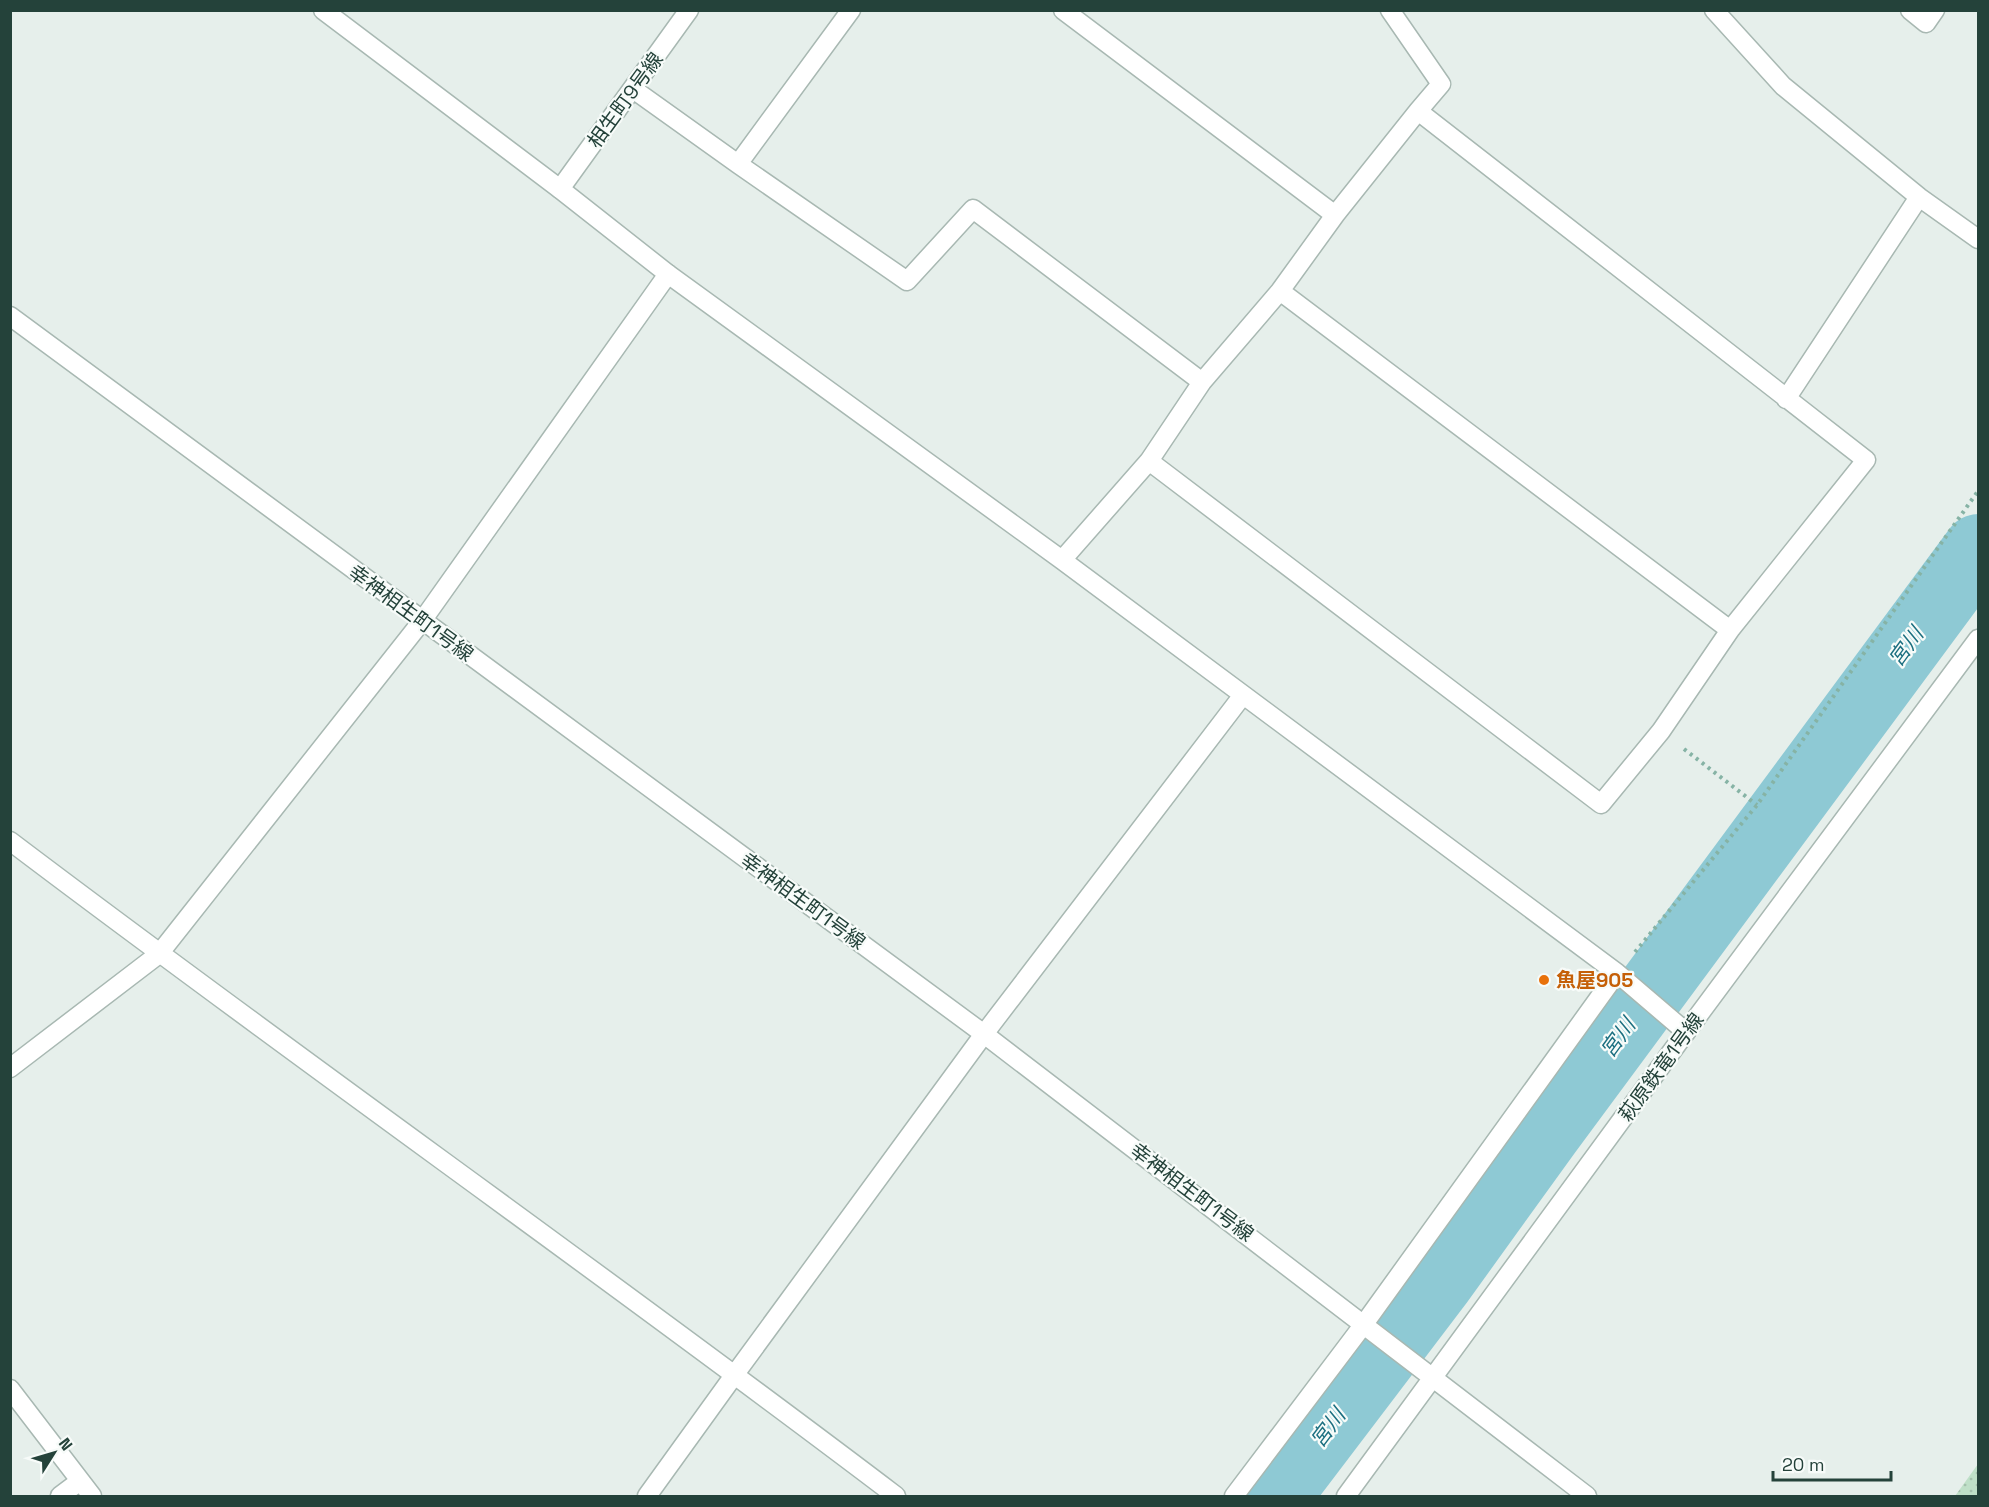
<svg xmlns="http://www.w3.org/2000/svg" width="1989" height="1507" viewBox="0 0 1989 1507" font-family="'Space Grotesk','Noto Sans JP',sans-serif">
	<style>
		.park { fill: url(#park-dots) }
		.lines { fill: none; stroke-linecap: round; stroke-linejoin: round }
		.river { stroke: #8ec9d4; stroke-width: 70 }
		.minor-casing { stroke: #a8b8b2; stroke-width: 21 }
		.tertiary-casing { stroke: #a8b8b2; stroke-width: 21 }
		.path { stroke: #86b3a5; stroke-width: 4; stroke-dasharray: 3 4.5; stroke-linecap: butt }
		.minor { stroke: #fff; stroke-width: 18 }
		.tertiary { stroke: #fff; stroke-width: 18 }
		.food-dot { fill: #e8710a; stroke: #f7fbf9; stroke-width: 2 }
		.labels { text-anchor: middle; stroke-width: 4.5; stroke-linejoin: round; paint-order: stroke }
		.street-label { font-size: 20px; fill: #24423a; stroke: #f7fbf9 }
		.food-label { font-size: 20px; font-weight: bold; fill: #c56008; stroke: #f7fbf9; text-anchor: start }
		.water-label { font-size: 21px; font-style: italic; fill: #1c6f80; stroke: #f7fbf9 }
	</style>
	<defs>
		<pattern id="park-dots" width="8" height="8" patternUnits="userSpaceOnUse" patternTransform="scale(1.5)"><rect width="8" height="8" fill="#bfe0c8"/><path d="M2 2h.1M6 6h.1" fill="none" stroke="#a4c1ad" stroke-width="1.8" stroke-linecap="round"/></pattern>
	</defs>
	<rect width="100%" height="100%" fill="#e6efeb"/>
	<path class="park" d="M1978,1464V1496H1955Z"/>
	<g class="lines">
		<path class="river" d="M1276,1496L1440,1280L1546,1133L1978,549"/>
		<g class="minor-casing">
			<path id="minor" d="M323,10L560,189L668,274L1062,560L1617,973L1686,1032
				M1063,10L1335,215
				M1714,10L1783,86L1919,197L1978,239
				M1910,10L1926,23L1935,10
				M633,89L738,164L907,281L973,209L1202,382
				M738,164L851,10
				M1280,291L1730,630
				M1786,399L1919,197
				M1149,461L1601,804L1661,731L1730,630L1866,460L1418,111
				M1062,560L1149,461L1202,382L1280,291L1335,215L1418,111L1441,84L1390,10
				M984,1034L1243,695
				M10,1389L92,1496
				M60,1496L80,1481
				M647,1496L735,1374
				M1234,1496L1364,1324L1617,973"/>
		</g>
		<g class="tertiary-casing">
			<path id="tertiary" d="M560,189L689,10
				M10,316L984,1034L1587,1496
				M10,841C303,1063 604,1274 896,1496
				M10,1068L159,954L422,621L668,274
				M735,1374L984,1034
				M1346,1496L1686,1032L1978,639"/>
		</g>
		<path class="path" d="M1684,749L1757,805
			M1635,952L1757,805L1978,491"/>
		<use href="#minor" class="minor"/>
		<use href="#tertiary" class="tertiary"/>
	</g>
	<circle class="food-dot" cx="1544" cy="980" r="6"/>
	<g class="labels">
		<g class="street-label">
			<text transform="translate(625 100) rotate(-54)" y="7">相生町9号線</text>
			<text transform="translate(411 613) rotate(36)" y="7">幸神相生町1号線</text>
			<text transform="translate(803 901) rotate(36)" y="7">幸神相生町1号線</text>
			<text transform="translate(1661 1067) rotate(-54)" y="7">萩原鉄竜1号線</text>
			<text transform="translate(1192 1192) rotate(37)" y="7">幸神相生町1号線</text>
		</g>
		<g class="food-label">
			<text x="1556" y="987">魚屋905</text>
		</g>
		<g class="water-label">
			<text transform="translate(1906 647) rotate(-54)" y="7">宮川</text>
			<text transform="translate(1618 1038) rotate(-54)" y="7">宮川</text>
			<text transform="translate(1328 1428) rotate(-53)" y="7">宮川</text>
		</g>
	</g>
	<rect width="1989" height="1507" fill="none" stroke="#24423a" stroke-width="24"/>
	<g transform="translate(54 1453) rotate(53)" stroke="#f7fbf9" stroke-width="4.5" paint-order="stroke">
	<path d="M0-4.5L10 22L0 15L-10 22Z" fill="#24423a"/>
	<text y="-9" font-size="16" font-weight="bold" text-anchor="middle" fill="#24423a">N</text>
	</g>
	<path d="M1773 1471v9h118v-9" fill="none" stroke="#24423a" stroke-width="3"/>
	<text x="1782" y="1471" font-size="18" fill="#24423a" stroke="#f7fbf9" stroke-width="4.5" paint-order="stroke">20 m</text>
</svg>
